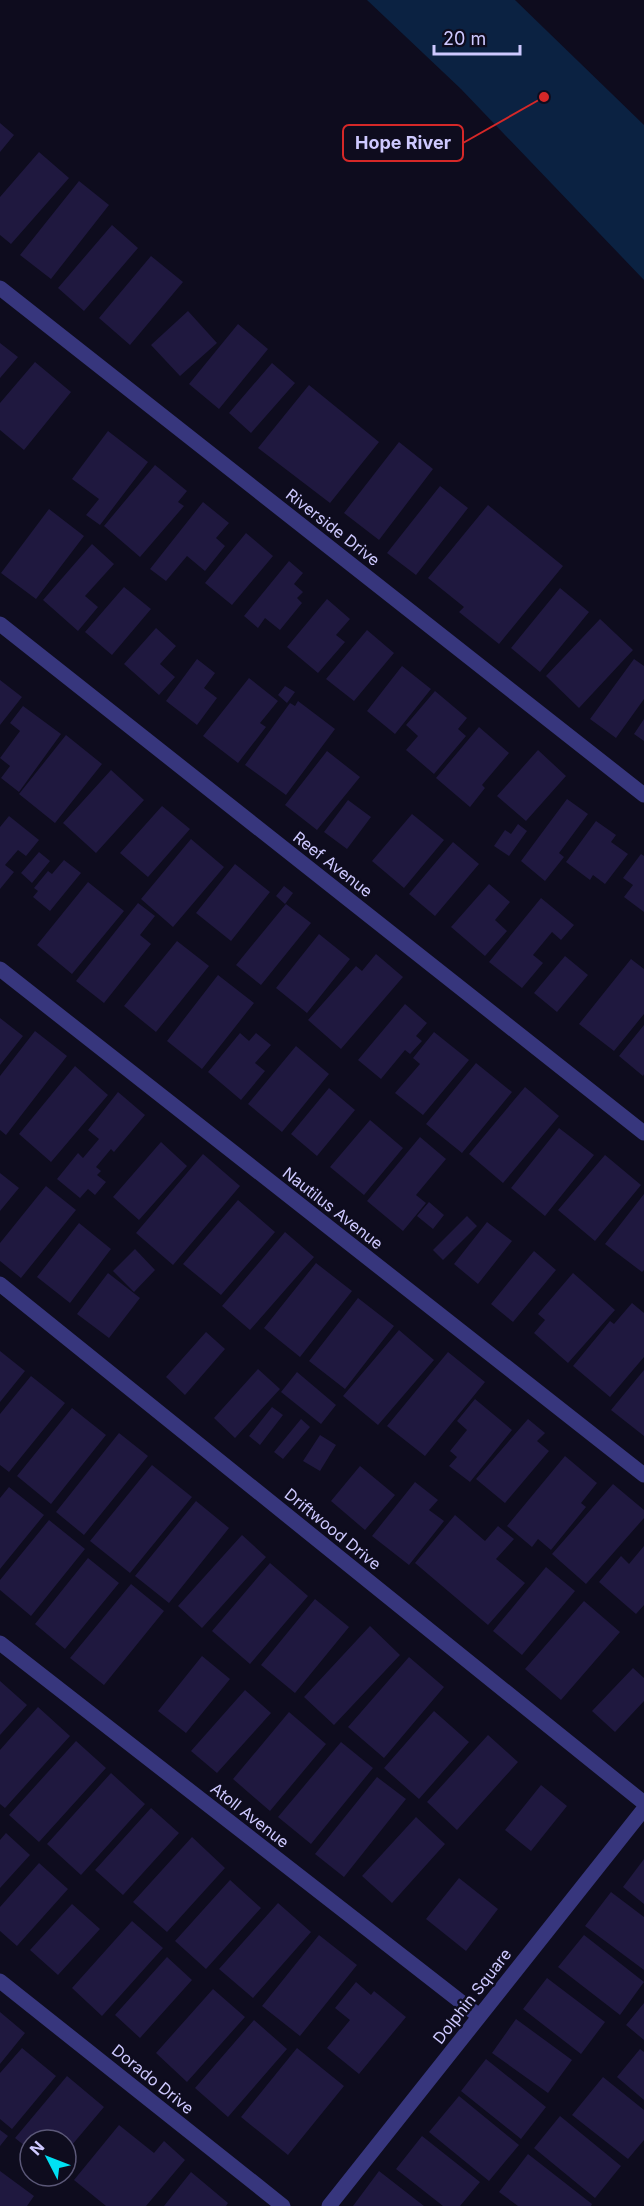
<svg xmlns="http://www.w3.org/2000/svg" width="644" height="2206" viewBox="0 0 644 2206" font-family="Inter,sans-serif">
	<style>
		.water { fill: #0b2242 }
		.building { fill: #1f183f }
		.lines { fill: none; stroke-linecap: round; stroke-linejoin: round }
		.minor { stroke: #37367d; stroke-width: 15 }
		.labels { text-anchor: middle; stroke-width: 5; stroke-linejoin: round; paint-order: stroke }
		.street-label { font-size: 16px; fill: #cec9ff; stroke: #0e0c1e }
		.leader { fill: none; stroke: #d62828; stroke-width: 2 }
		.callout-dot { fill: #d62828; stroke: #0e0c1e; stroke-width: 2 }
		.callout { fill: #0e0c1e; stroke: #d62828; stroke-width: 2 }
		.callout-label { font-size: 18px; text-anchor: middle; font-weight: bold; fill: #cec9ff }
	</style>
	<rect width="100%" height="100%" fill="#0e0c1e"/>
	<path class="water" d="M367,0H515L644,125V280L461,89Z"/>
	<path class="building" d="M0,123L14,135L0,152Z
		M39,152L69,178L11,244L0,235V197Z
		M79,181L109,205L51,279L20,255Z
		M112,225L138,248L84,311L58,288Z
		M151,256L183,282L130,345L99,318Z
		M188,311L217,343L180,376L151,345Z
		M238,324L268,349L219,409L189,384Z
		M0,343L18,357L0,378Z
		M35,362L71,392L24,450L0,430V403Z
		M272,363L295,383L251,433L229,413Z
		M309,385L379,442L330,503L258,448Z
		M108,431L148,462L100,525L86,515L99,499L72,479Z
		M399,442L433,469L379,540L344,513Z
		M155,465L187,491L178,502L184,506L140,557L104,526Z
		M440,486L468,508L416,575L387,553Z
		M203,502L229,523L216,538L225,546L205,571L187,556L166,581L150,569Z
		M488,505L563,566L499,644L459,612L464,607L428,578Z
		M49,509L84,536L36,599L1,573Z
		M246,533L273,556L232,605L205,583Z
		M92,544L114,564L85,596L98,607L78,631L43,600Z
		M289,561L303,573L294,584L303,592L297,598L302,603L280,630L265,618L258,628L244,616Z
		M124,587L151,609L112,655L85,632Z
		M560,588L589,612L540,672L511,648Z
		M327,599L350,619L336,635L345,642L318,673L287,647Z
		M600,619L633,650L579,708L546,676Z
		M156,628L176,646L160,664L175,677L159,695L124,664Z
		M367,630L394,653L354,701L326,679Z
		M197,659L215,673L204,688L217,698L197,725L166,701Z
		M634,659L644,666V699L616,738L590,719Z
		M402,666L431,689L395,734L367,711Z
		M249,678L278,701L260,723L266,727L238,763L203,736Z
		M0,680L22,697L0,725Z
		M285,686L295,692L287,703L278,695Z
		M435,691L467,718L458,729L466,736L434,774L406,750L418,736L406,725Z
		M298,701L335,729L286,795L245,765L290,703L295,706Z
		M23,706L61,734L19,792L1,778L10,766L0,758L20,731L10,723Z
		M644,719V741L634,734Z
		M479,727L509,753L482,785L485,788L470,807L436,778Z
		M66,735L102,764L55,823L19,794Z
		M538,750L566,776L526,821L497,796Z
		M327,751L360,777L317,830L285,805Z
		M111,770L144,800L96,853L63,823Z
		M567,799L588,814L559,853L564,857L545,881L521,861Z
		M348,800L371,817L347,849L324,832Z
		M162,806L190,829L148,877L120,853Z
		M412,814L444,840L404,888L372,861Z
		M9,816L39,840L26,856L18,850L5,865L14,872L0,889V827Z
		M596,821L616,835L611,842L628,854L605,884L593,875L590,880L566,862Z
		M518,824L527,831L509,856L494,846L505,830L511,834Z
		M191,839L224,867L173,927L141,899Z
		M453,842L479,864L435,916L409,894Z
		M39,852L50,861L32,883L21,873Z
		M641,854L644,856V912L624,897L633,885L623,878Z
		M64,860L81,873L50,911L33,897L38,891L34,888L48,871L52,874Z
		M235,864L270,892L231,941L196,913Z
		M88,882L124,911L72,974L37,945Z
		M489,884L510,902L495,920L507,931L485,956L451,927Z
		M284,886L293,893L285,904L276,896Z
		M541,898L574,925L561,940L552,932L533,955L543,963L522,988L489,962Z
		M138,903L155,916L140,935L151,944L104,1003L76,981Z
		M286,904L311,923L261,985L236,965Z
		M319,934L350,959L307,1013L276,988Z
		M177,941L209,966L156,1032L124,1006Z
		M376,954L403,977L341,1049L308,1020L356,966L362,971Z
		M565,956L588,975L557,1012L534,993Z
		M631,959L644,969V1014L614,1051L579,1024Z
		M218,975L254,1003L202,1069L167,1041Z
		M405,1004L427,1023L416,1036L422,1041L410,1054L405,1050L381,1079L358,1060Z
		M0,1018L23,1036L0,1065Z
		M644,1025V1074L643,1076L619,1056Z
		M35,1031L67,1056L6,1135L0,1130V1076Z
		M434,1032L469,1060L423,1115L395,1093L420,1064L413,1058Z
		M240,1033L249,1041L256,1033L271,1045L255,1063L265,1071L241,1100L208,1072Z
		M296,1046L329,1074L282,1132L248,1104Z
		M476,1063L512,1092L462,1153L426,1124Z
		M75,1066L108,1095L51,1162L19,1134Z
		M525,1087L559,1116L503,1183L469,1154Z
		M329,1088L355,1110L317,1156L291,1134Z
		M118,1092L145,1115L114,1152L111,1149L96,1167L101,1171L97,1175L106,1182L95,1195L88,1189L80,1198L57,1179L78,1153L83,1158L99,1139L88,1130Z
		M370,1120L403,1148L364,1195L330,1167Z
		M559,1128L594,1155L545,1216L511,1188Z
		M420,1137L446,1159L416,1195L426,1203L403,1231L367,1201Z
		M161,1142L187,1166L139,1220L113,1197Z
		M203,1154L240,1186L173,1265L136,1233Z
		M605,1155L641,1185L595,1241L558,1210Z
		M0,1173L19,1188L0,1211Z
		M46,1186L76,1210L21,1278L0,1261V1243Z
		M644,1194V1270L642,1272L605,1244Z
		M238,1200L275,1232L221,1295L183,1264Z
		M429,1202L444,1215L433,1229L417,1216Z
		M467,1216L477,1226L443,1260L433,1250Z
		M487,1222L512,1241L478,1284L454,1264Z
		M79,1223L111,1249L70,1303L37,1277Z
		M285,1232L314,1257L250,1330L222,1306Z
		M135,1249L155,1270L134,1292L113,1271Z
		M534,1251L556,1270L513,1322L491,1304Z
		M316,1263L352,1291L300,1357L264,1328Z
		M108,1273L140,1298L109,1338L77,1314Z
		M573,1273L615,1310L568,1363L534,1333L545,1320L538,1314Z
		M358,1298L394,1326L345,1389L309,1361Z
		M632,1303L644,1313V1357L610,1397L573,1366L610,1321L614,1324Z
		M399,1330L434,1360L378,1425L343,1396Z
		M206,1332L225,1349L185,1395L166,1377Z
		M0,1351L25,1371L0,1402Z
		M448,1352L485,1382L425,1456L387,1426Z
		M258,1369L280,1389L235,1438L214,1418Z
		M644,1370V1436L611,1410Z
		M297,1372L336,1405L321,1424L281,1392Z
		M31,1376L65,1403L9,1472L0,1465V1414Z
		M475,1399L512,1430L470,1482L449,1466L457,1457L450,1451L467,1430L457,1421Z
		M272,1407L283,1415L260,1445L249,1436Z
		M72,1408L106,1435L51,1504L17,1476Z
		M301,1419L310,1427L283,1459L274,1452Z
		M528,1419L545,1433L537,1441L549,1451L505,1503L476,1479Z
		M119,1433L148,1456L84,1535L56,1512Z
		M320,1435L336,1445L320,1471L303,1461Z
		M565,1456L597,1483L581,1503L586,1507L551,1550L538,1539L532,1547L507,1526Z
		M152,1465L192,1497L130,1573L90,1541Z
		M360,1466L395,1495L365,1530L331,1501Z
		M415,1482L438,1500L429,1510L444,1521L409,1565L372,1536Z
		M613,1484L644,1510V1518L586,1584L552,1554Z
		M9,1487L44,1515L0,1569V1498Z
		M196,1501L229,1528L169,1603L135,1576Z
		M455,1515L485,1541L498,1526L514,1539L496,1559L525,1583L488,1625L415,1563Z
		M49,1520L85,1549L31,1616L0,1590V1580Z
		M242,1535L266,1557L202,1628L178,1606Z
		M644,1546V1605L636,1614L599,1582L621,1556L629,1564Z
		M88,1558L119,1583L65,1649L35,1624Z
		M270,1563L308,1596L250,1664L212,1631Z
		M546,1567L575,1591L522,1655L493,1631Z
		M131,1584L164,1611L104,1685L70,1658Z
		M315,1599L349,1627L295,1693L261,1665Z
		M584,1601L620,1632L561,1700L525,1669Z
		M370,1626L400,1655L334,1725L304,1697Z
		M202,1656L230,1679L186,1733L158,1711Z
		M409,1657L444,1687L384,1758L348,1727Z
		M633,1668L644,1678V1701L615,1732L592,1711Z
		M0,1681L27,1705L0,1735Z
		M245,1690L271,1713L217,1773L191,1751Z
		M38,1707L70,1736L5,1808L0,1804V1750Z
		M434,1711L469,1742L419,1799L384,1768Z
		M289,1712L326,1744L270,1811L233,1779Z
		M488,1735L518,1762L457,1830L427,1802Z
		M76,1741L106,1768L39,1842L9,1815Z
		M341,1742L373,1768L311,1844L278,1817Z
		M111,1773L145,1804L81,1875L47,1844Z
		M377,1777L406,1799L344,1877L315,1854Z
		M541,1785L567,1806L531,1851L505,1830Z
		M151,1808L179,1833L123,1895L95,1870Z
		M416,1817L445,1844L392,1903L362,1876Z
		M6,1833L30,1855L0,1888V1840Z
		M192,1837L225,1868L167,1932L133,1902Z
		M644,1859V1904L623,1887Z
		M39,1863L68,1889L17,1946L0,1931V1907Z
		M459,1878L498,1909L466,1951L426,1919Z
		M230,1880L261,1908L206,1969L175,1941Z
		M611,1892L644,1917V1970L585,1926Z
		M278,1903L311,1932L253,1998L219,1969Z
		M72,1904L100,1929L58,1975L30,1950Z
		M132,1921L163,1948L102,2016L72,1988Z
		M319,1935L357,1965L300,2036L262,2006Z
		M584,1935L644,1982L620,2015L558,1967Z
		M167,1957L192,1980L140,2038L115,2015Z
		M547,1978L605,2022L581,2054L523,2009Z
		M356,1982L371,1995L374,1991L406,2017L359,2074L327,2048L350,2020L335,2008Z
		M213,1989L245,2017L187,2082L156,2053Z
		M644,2003V2040L626,2025Z
		M0,2012L25,2033L0,2064Z
		M516,2019L572,2060L548,2093L492,2053Z
		M254,2020L287,2049L228,2117L195,2088Z
		M22,2048L56,2076L12,2129L0,2119V2073Z
		M297,2048L344,2086L288,2155L241,2117Z
		M640,2049L644,2052V2100L617,2077Z
		M486,2059L546,2107L521,2139L461,2091Z
		M67,2076L104,2107L66,2152V2140H30V2150L15,2138Z
		M603,2077L644,2110V2140L628,2159L572,2115Z
		M459,2096L519,2145L489,2181L429,2132Z
		M560,2116L621,2166L595,2198L534,2148Z
		M119,2125L154,2153L164,2141L185,2160L146,2206H106L74,2180Z
		M0,2130L8,2136L0,2146Z
		M422,2136L480,2182L460,2206H443L396,2169Z
		M528,2154L592,2204L591,2206H518L499,2192Z
		M0,2171L34,2196L27,2206H0Z
		M379,2171L424,2206H353Z
		M191,2172L228,2203L226,2206H164Z"/>
	<g class="lines">
		<path class="minor" d="M0,288L644,795
			M0,624L644,1133
			M0,969L644,1475
			M0,1284L644,1803
			M0,1643L479,2016
			M0,1981L283,2206
			M329,2206L644,1809"/>
	</g>
	<g class="labels">
		<g class="street-label">
			<text transform="translate(333 527) rotate(38)" y="6">Riverside Drive</text>
			<text transform="translate(333 864) rotate(38)" y="6">Reef Avenue</text>
			<text transform="translate(333 1208) rotate(38)" y="6">Nautilus Avenue</text>
			<text transform="translate(333 1529) rotate(39)" y="6">Driftwood Drive</text>
			<text transform="translate(250 1815) rotate(38)" y="6">Atoll Avenue</text>
			<text transform="translate(472 1996) rotate(-52)" y="6">Dolphin Square</text>
			<text transform="translate(153 2079) rotate(39)" y="6">Dorado Drive</text>
		</g>
	</g>
	<path class="leader" d="M544 97L463 143"/>
	<circle class="callout-dot" cx="544" cy="97" r="6"/>
	<rect class="callout" x="343" y="125" width="120" height="36" rx="6"/>
	<g class="callout-label">
		<text x="403" y="149">Hope River</text>
	</g>
	<g transform="translate(48 2158) rotate(312)"><circle r="28" fill="#0e0c1e" stroke="#5b5878" stroke-width="1.5"/>
	<path d="M0-4.5L10 22L0 15L-10 22Z" fill="#00e1f4"/>
	<text y="-9" font-size="16" font-weight="bold" text-anchor="middle" fill="#cec9ff">N</text>
	</g>
	<path d="M434 45v9h86v-9" fill="none" stroke="#cec9ff" stroke-width="3"/>
	<text x="443" y="45" font-size="18" fill="#cec9ff" stroke="#0e0c1e" stroke-width="4.5" paint-order="stroke">20 m</text>
</svg>
